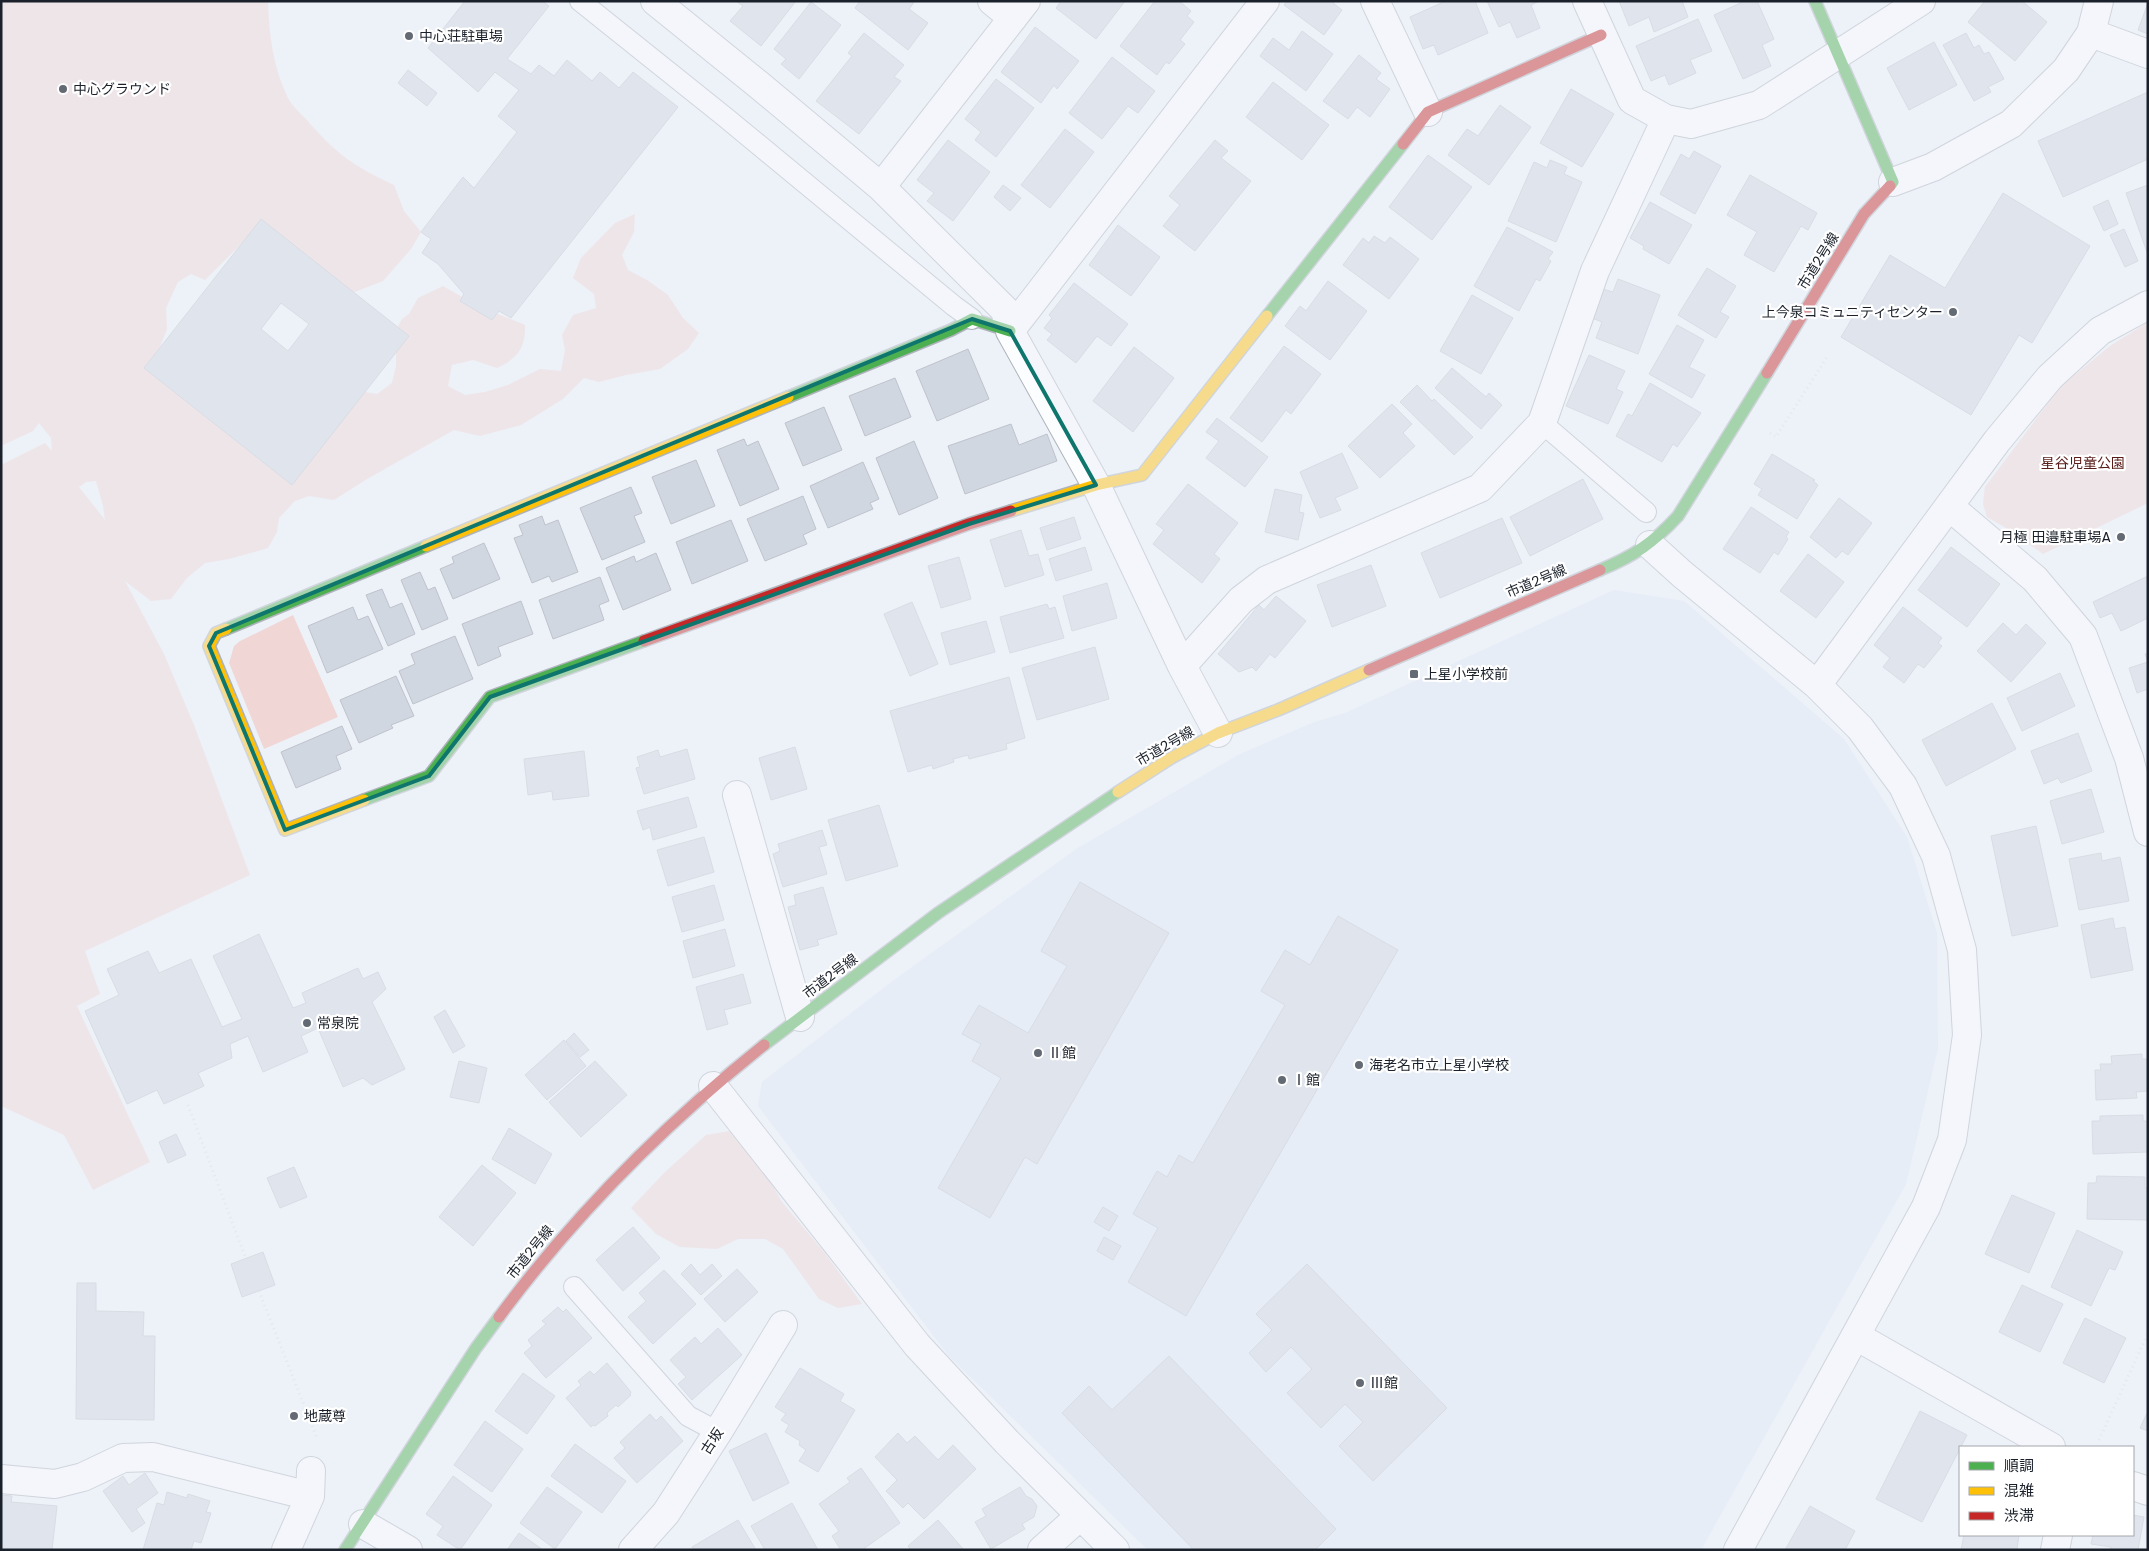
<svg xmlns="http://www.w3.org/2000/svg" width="2149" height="1551" viewBox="0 0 2149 1551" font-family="Poppins,'Noto Sans JP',sans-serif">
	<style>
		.built { fill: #dfe8f6 }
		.green { fill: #f0d7d6; fill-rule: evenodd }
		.building { fill: #d0d7e1; stroke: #bfc3cb; fill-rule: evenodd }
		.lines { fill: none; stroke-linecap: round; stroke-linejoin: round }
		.lane-casing { stroke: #aeb3bb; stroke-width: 22 }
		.street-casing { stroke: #aeb3bb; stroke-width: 30 }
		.fast-casing { stroke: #aeb3bb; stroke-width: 14 }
		.slow-casing { stroke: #aeb3bb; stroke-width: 14 }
		.jam-casing { stroke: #aeb3bb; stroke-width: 14 }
		.path { stroke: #dadcde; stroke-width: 3; stroke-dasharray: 1 4; stroke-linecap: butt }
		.lane { stroke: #fcfdfe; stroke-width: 20 }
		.street { stroke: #fcfdfe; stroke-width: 28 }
		.fast { stroke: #4caf50; stroke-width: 11 }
		.slow { stroke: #ffc107; stroke-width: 11 }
		.jam { stroke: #c62828; stroke-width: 11 }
		.marked { fill: none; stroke: #0f766e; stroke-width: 4; stroke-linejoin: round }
		.poi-dot { fill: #646a73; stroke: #fff; stroke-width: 2 }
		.labels { text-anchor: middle; stroke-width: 4.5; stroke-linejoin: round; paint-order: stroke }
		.poi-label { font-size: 14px; fill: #1b212b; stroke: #fff; text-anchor: start }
		.street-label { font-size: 14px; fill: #1b212b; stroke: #fff }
		.park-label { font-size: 14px; fill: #581c18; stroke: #fff }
	</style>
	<rect width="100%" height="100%" fill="#edf1f8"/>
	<path class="built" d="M1614,590L1684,601L1844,739L1907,837L1937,933L1938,1048L1906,1184L1701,1550H1148L949,1356L758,1106L762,1082L894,980L1078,848L1240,754L1312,723L1345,713Z"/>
	<path class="green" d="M1,1H268C269,35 273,68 288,98C292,106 300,113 306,119C335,153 353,166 394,185L404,211L421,232L411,249L383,281L352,293L327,279L309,256L293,247L250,235L205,280L191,274L178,282L166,308L167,329L159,349L144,368L291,484L365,392L377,394L392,383L396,366V330L402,319L409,314L418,298L443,286L476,305L525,325C526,348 517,359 497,368L473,360L452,365L448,386L465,395L485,392L508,385L540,369L561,371L565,350L562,335L573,315L596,308L594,294L573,278L581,258L615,223L635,214L634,232L622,255L628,270L647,280L668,295L683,318L699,333L688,349L660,369L626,375L599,382L584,378L563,399L521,425L480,436L454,430L367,479L334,500L309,496L295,501L279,518L277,532L268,548L229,559L205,563L187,578L171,599L151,601L125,581L164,654L194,725L250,875L85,951L100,994L77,1006L150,1162L93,1190L64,1135L1,1106V465L45,443L52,451L51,438L39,423L33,431L1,446ZM96,481L103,506L105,520L79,487L86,482Z
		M2148,322V503L2043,554L2006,528L1987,517L1983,504L1985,487L2060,387L2110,346Z
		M293,615L338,717L264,749L229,663L234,646L240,641Z
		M730,1131L771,1183L782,1202L824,1252L862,1304L838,1308L819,1299L783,1249L765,1239H738L717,1249L680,1247L656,1234L631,1208L665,1172L706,1135Z"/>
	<path class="building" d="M465,1H542L549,6L507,59L531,74L539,65L554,76L567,60L592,81L600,72L619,88L633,72L678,107L511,318L499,311L492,320L460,301L464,294L438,264L422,253L431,239L421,232L463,177L474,188L517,132L498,116L519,90L495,72L478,92L428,48Z
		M736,1H796L761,46L730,21L743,6Z
		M860,1H915L909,9L928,23L908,50L855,8Z
		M1061,1H1125L1096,39L1056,8Z
		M1155,1H1179L1191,11L1187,16L1194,22L1180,40L1185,44L1169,64L1166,62L1157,75L1120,46Z
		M1287,1H1335L1333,3L1342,10L1324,35L1284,5Z
		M1446,1H1475L1488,33L1438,55L1434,45L1423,49L1410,17Z
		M1487,1H1539L1531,5L1540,28L1517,38L1510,22L1499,27Z
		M1619,1H1682L1688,17L1654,32L1649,17L1629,26Z
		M1745,1H1757L1774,39L1762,45L1771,66L1743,79L1714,15Z
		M1985,1H2022L2047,22L2015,61L1968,22Z
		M811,2L841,25L799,79L781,64L786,59L774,49Z
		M2148,3V34L2138,30Z
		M1698,19L1712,51L1690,60L1696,73L1669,85L1665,75L1651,81L1636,46Z
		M1035,27L1079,61L1057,89L1054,85L1041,103L1001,72Z
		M1302,31L1333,54L1306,91L1260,56L1273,38L1289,50Z
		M864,33L904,65L894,77L901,81L859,134L816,101L852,56L848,53Z
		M1966,33L1974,48L1979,45L1984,54L1989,52L2004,79L1988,87L1991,92L1974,101L1943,45Z
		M1934,42L1957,85L1909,110L1887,68Z
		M1359,55L1381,73L1376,79L1390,89L1370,117L1357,107L1348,119L1323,101Z
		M1112,57L1155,91L1138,113L1128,106L1102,139L1069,113Z
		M408,70L437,93L427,106L398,83Z
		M996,79L1034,108L996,157L975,140L981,132L965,119Z
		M1273,82L1329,125L1302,160L1246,117Z
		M1571,89L1614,114L1582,167L1540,143Z
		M2148,92V159L2063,197L2038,141Z
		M1500,105L1531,127L1489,185L1448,155L1467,129L1478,136Z
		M1065,129L1094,152L1050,208L1021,185Z
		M948,140L990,172L953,221L927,201L934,193L917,180Z
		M1215,140L1228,151L1221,158L1251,181L1195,251L1163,226L1180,205L1169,196Z
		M1694,151L1721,166L1695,214L1660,194L1681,154L1689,159Z
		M1428,155L1472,187L1432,240L1389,207Z
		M1550,160L1567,167L1564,174L1582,182L1556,242L1508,221L1534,162L1547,168Z
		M1750,175L1817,213L1808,230L1801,226L1774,272L1744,255L1757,232L1727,215Z
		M1003,185L1021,198L1010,211L994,197Z
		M2148,185V255L2126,193Z
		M2003,193L2090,246L2032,343L2019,335L1971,415L1841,337L1890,255L1945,288Z
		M2108,200L2118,224L2104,231L2093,207Z
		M1650,202L1692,225L1669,264L1643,249L1644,246L1630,238Z
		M261,219L409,336L292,485L144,368ZM281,303L309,324L288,351L261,329Z
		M1118,225L1160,257L1131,296L1089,265Z
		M1507,227L1553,252L1548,259L1551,261L1540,281L1536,279L1519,311L1474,286Z
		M2124,229L2138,261L2125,267L2110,235Z
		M1374,236L1385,243L1390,237L1419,259L1389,299L1343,265L1363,238L1369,243Z
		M1707,268L1736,286L1720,312L1729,317L1716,338L1678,315Z
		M1618,279L1660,295L1638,354L1596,338L1602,322L1592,318L1603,289L1613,292Z
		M1328,281L1367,311L1330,360L1285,326L1300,306L1306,311Z
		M1074,283L1128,324L1111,346L1097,336L1076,363L1047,340L1052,334L1044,328L1052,318L1049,315Z
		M1472,295L1513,318L1481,374L1440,351Z
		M1677,325L1704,340L1689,367L1705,375L1692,398L1649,374Z
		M1284,346L1321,374L1291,414L1286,410L1262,442L1230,418Z
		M1134,347L1174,378L1133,432L1093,401Z
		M968,349L989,399L937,421L916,371Z
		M1589,355L1625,371L1616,389L1623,392L1608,424L1566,406Z
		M1452,368L1486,397L1489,393L1502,405L1481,429L1435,388Z
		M895,378L911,417L865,436L849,396Z
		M1650,383L1701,413L1677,447L1673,444L1662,462L1616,436L1628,414L1632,416Z
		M1417,385L1432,401L1434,399L1473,437L1454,455L1400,402Z
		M1392,404L1412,424L1403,433L1415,446L1380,478L1348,446Z
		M824,407L842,450L803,466L785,423Z
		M1217,418L1268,457L1245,487L1206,458L1219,441L1206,432Z
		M1011,424L1019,445L1047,434L1057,461L965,494L948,446Z
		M744,439L747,446L758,441L779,489L740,506L717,450Z
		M914,441L938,498L899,515L876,458Z
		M1342,453L1358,488L1335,498L1341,510L1320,518L1300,472Z
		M1772,454L1815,480L1813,481L1818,485L1797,519L1758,495L1762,489L1754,484Z
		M696,460L715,506L671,524L652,477Z
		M863,462L879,499L870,503L873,509L828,528L810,486Z
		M1583,479L1603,519L1530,556L1510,517Z
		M1188,484L1238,523L1214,554L1220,559L1202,583L1153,544L1164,530L1156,524Z
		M631,487L642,513L634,516L645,542L602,560L580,508Z
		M1275,489L1302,495L1299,512L1304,513L1298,540L1265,532Z
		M803,496L816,529L803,535L807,544L765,561L747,519Z
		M1839,498L1872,523L1848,555L1842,551L1836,558L1810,537Z
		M1751,507L1789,532L1786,537L1788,539L1778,555L1774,552L1760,573L1723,549Z
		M542,516L545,525L558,520L578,572L552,582L549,576L532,583L514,538L523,535L519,525Z
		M1074,517L1081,539L1047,550L1040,528Z
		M1502,518L1522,563L1440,598L1421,553Z
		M731,520L748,561L692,584L676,542Z
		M1021,530L1029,556L1038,554L1044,575L1005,587L990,540Z
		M484,543L500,579L453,599L440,569L454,563L452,557Z
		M1085,547L1092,570L1056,581L1049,559Z
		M1951,547L2000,584L1967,627L1918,590Z
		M656,553L671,590L623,610L606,568L634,556L636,562Z
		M1808,554L1844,582L1816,618L1780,591Z
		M959,557L971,599L941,608L928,566Z
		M1371,565L1386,606L1332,627L1317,585Z
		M420,572L428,590L435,587L448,619L422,630L401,580Z
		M2148,576V618L2121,631L2112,613L2100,618L2093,602Z
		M600,577L609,601L599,605L604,620L553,639L539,600Z
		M1107,583L1117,618L1072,631L1063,596Z
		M382,589L390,608L402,603L415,634L388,646L366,595Z
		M1276,596L1306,621L1275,658L1270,654L1256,671L1252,667L1239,672L1218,654L1259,605L1264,610Z
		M521,601L533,634L498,647L501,656L478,666L462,624Z
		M912,602L938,664L910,676L884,614Z
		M1047,604L1049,609L1055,607L1064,638L1010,653L1000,617Z
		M353,607L358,620L368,616L383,649L327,673L308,626Z
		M1903,607L1942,638L1938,643L1942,646L1924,668L1918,664L1904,683L1883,667L1890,658L1874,645Z
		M986,621L995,652L950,665L941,633Z
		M2003,623L2016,635L2026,624L2046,643L2011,682L1977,651Z
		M455,636L473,679L413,704L399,671L415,664L411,654Z
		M1095,647L1109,699L1037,720L1022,668Z
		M2148,653V689L2137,693L2129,668L2148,662L2145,654Z
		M2060,673L2075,706L2022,731L2007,698Z
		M396,676L414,716L391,725L393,728L359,743L340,700Z
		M1009,677L1025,738L1006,744L1007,749L969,759L968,755L953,759L954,762L933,769L932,765L908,772L890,711Z
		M1992,703L2016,749L1946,786L1922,740Z
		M342,726L352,749L336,756L341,769L296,788L281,752Z
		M2078,733L2092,771L2061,783L2058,778L2044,784L2031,751Z
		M795,747L807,789L771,800L759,758Z
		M687,749L695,779L644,794L636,768L640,767L637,757L658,750L660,757Z
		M584,751L589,796L553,800L552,791L528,795L524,759Z
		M2091,789L2104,832L2062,844L2050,801Z
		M688,797L697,827L653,840L650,827L643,830L637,811Z
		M879,805L898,866L846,881L828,820Z
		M2036,826L2058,926L2012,936L1991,836Z
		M822,830L827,845L819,847L827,874L783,887L773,854L780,851L778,844Z
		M704,837L714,872L668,886L657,850Z
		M2101,853L2102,861L2120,857L2129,901L2079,910L2069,859Z
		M1080,882L1169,933L1037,1164L1025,1157L990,1218L938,1188L1001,1078L972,1061L981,1044L962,1034L979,1005L1028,1033L1067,966L1041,951Z
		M714,885L724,920L682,932L672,897Z
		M823,887L837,934L817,940L819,945L800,950L788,907L796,905L794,895Z
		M1338,916L1398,950L1186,1316L1128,1282L1158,1228L1133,1214L1157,1171L1167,1177L1179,1155L1193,1163L1285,1005L1261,991L1285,950L1310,965Z
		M2113,918L2115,929L2125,927L2133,970L2091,978L2081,925Z
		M725,929L735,966L693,978L683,941Z
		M259,934L293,1008L306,1003L302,993L358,968L363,979L378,972L386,989L372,1002L405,1069L372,1085L363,1078L343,1087L318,1028L301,1036L308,1052L263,1072L248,1036L230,1044L232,1058L198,1073L204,1086L164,1104L157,1090L127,1104L85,1011L119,995L107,969L148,951L159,973L191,959L222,1027L242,1019L213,956Z
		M743,974L751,1003L724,1010L728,1024L707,1030L696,987Z
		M445,1010L465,1046L453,1053L434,1017Z
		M574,1033L589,1050L580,1057L566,1041Z
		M564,1040L586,1066L547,1100L525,1075Z
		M2142,1054V1059H2148V1091L2136,1092L2137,1098L2096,1100L2095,1070H2101L2100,1064H2112L2111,1056Z
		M459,1061L487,1068L479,1103L450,1097Z
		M595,1061L627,1095L581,1137L549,1102Z
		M2143,1115V1121H2148V1152L2093,1154L2092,1121H2100V1116Z
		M509,1128L552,1154L535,1184L492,1159Z
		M176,1134L186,1155L168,1163L159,1142Z
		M482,1165L516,1193L473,1246L439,1217Z
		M294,1167L307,1197L280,1208L267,1178Z
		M2097,1176L2145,1177V1188H2148V1220L2087,1219L2088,1183H2096Z
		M2012,1195L2055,1213L2029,1273L1985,1254Z
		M1103,1207L1118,1216L1109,1231L1094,1222Z
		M633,1227L660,1258L623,1291L596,1260Z
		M2077,1230L2123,1252L2115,1270L2109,1268L2091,1306L2051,1287Z
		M1104,1237L1121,1246L1113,1260L1097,1251Z
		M263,1252L275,1285L242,1297L231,1264Z
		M691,1264L700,1275L712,1264L722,1276L701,1295L681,1274Z
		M1307,1264L1447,1408L1373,1481L1339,1446L1363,1422L1345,1404L1321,1428L1287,1393L1312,1369L1291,1347L1266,1372L1249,1353L1272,1330L1256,1314Z
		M737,1269L758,1292L725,1322L704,1299Z
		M664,1270L696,1304L653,1344L628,1317L646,1301L639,1293Z
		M77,1283H96V1311L144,1312L143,1336H155L154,1420L76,1419Z
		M2022,1285L2063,1304L2040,1352L1999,1332Z
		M558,1307L563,1312L566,1309L592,1338L546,1378L524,1353L532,1346L528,1340L546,1324L542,1321Z
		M2085,1318L2126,1338L2104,1383L2063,1363Z
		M718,1328L742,1355L692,1400L678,1384L686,1377L670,1360L695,1337L701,1344Z
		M1169,1356L1336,1529L1315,1550H1194L1062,1413L1089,1386L1112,1410Z
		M607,1363L631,1392L630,1394L631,1395L618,1407L616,1405L607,1413L608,1416L595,1426L593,1425L591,1427L566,1398L581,1385L578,1381L590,1371L594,1375Z
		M800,1368L844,1394L840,1401L855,1410L818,1472L799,1461L806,1450L799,1445L800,1441L785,1432L789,1425L781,1420L786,1414L775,1407Z
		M523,1373L555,1396L527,1434L495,1411Z
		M1920,1411L1967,1435L1922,1522L1876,1499Z
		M2148,1411V1431L2140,1428Z
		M650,1414L656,1421L661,1416L683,1441L637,1483L614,1458L625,1448L620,1442Z
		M485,1421L523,1449L492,1492L454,1465Z
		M766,1433L789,1483L753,1501L729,1451Z
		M898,1433L907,1443L915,1436L938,1460L953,1445L976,1469L924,1519L908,1503L903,1508L886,1491L897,1480L875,1457Z
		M575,1444L626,1481L602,1513L551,1476Z
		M861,1468L900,1523L862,1550H841L832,1536L839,1531L819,1504L850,1482L847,1478Z
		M145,1473L158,1493L136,1509L145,1523L132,1532L103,1491L123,1476L129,1485Z
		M453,1476L492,1505L460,1550L437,1535L443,1526L426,1514Z
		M547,1487L582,1512L555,1549L520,1523Z
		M1020,1487L1026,1496L1032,1499L1037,1506L1034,1517L1022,1524L1025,1529L991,1549L975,1522L986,1516L982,1509Z
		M167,1492L187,1498L188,1494L210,1501L206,1512L211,1513L201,1543L194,1541L191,1550H143L157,1503L164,1505Z
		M1,1495L12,1496L11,1502L57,1506L52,1550H1Z
		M792,1503L818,1550H765L751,1526Z
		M1810,1506L1855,1531L1845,1550H1785Z
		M2133,1515L2144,1517L2138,1550H2110L2111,1547L2091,1544L2093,1535H2133Z
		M738,1520L756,1550H694L692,1547Z
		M938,1520L964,1550H911L908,1546Z
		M519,1533L543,1550H507Z
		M1964,1535H2019L2017,1549L1961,1550Z"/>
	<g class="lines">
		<g class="lane-casing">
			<path id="lane" d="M580,1L725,117L954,306L972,319
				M1542,423L1646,512
				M574,1287L688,1416L718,1432"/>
		</g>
		<g class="street-casing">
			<path id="street" d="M655,1L759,85L881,187L1005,310L1010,331L1096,485L1182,666L1218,733
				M992,1L1013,18
				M1375,1L1428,112
				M1587,1L1632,100L1666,119L1691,124L1759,105L1921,1
				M2091,33L2148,54
				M1893,182L1933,167L2011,124L2066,70L2091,33L2099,1
				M881,187L1026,1
				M1010,331L1265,1
				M1950,507L2035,579L2083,636L2129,758L2148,832
				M1650,545L1682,574L1817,685L1860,728L1903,786L1936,856L1962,950L1967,1035L1952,1140L1926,1207L1738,1550
				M1182,666L1241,600L1267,580L1480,488L1542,423L1595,271L1666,119
				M1817,685L1997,441L2050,377L2100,331L2148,305
				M737,795L800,1017
				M713,1086L917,1345L1007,1442L1115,1550
				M1856,1336L2051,1447
				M1,1479L55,1484L83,1477L123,1458L153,1457L310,1496
				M2133,1486L2148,1491
				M363,1524L408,1550
				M286,1550L310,1496L311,1471
				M633,1550L666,1513L718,1432L783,1325
				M1042,1550L1080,1516
				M2055,1550L2058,1535"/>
		</g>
		<g class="fast-casing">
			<path id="fast" d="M1815,1L1893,182L1890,186
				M1267,316L1403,144
				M788,397L951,330L972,319L1010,331
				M1600,570C1634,556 1653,543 1678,516L1767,373
				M226,629L426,546
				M364,800L429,776L490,697L644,641
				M764,1045L938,913L1118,792
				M345,1550L476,1348L499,1317"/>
		</g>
		<g class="slow-casing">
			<path id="slow" d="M1011,511L1096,485L1142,475L1267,316
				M426,546L788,397
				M226,629L216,633L209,646L285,830L364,800
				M1118,792L1171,758L1218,733L1278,710L1369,670"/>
		</g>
		<g class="jam-casing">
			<path id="jam" d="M1403,144L1428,112L1601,35
				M1767,373L1864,214L1890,186
				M644,641L969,524L1011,511
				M1369,670L1600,570
				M499,1317C575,1214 664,1125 764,1045"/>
		</g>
		<path class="path" d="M1770,433L1776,437L1827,357
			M188,1105L246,1259
			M259,1291L317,1438
			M2099,1440L2148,1333"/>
		<use href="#lane" class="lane"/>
		<use href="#street" class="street"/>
		<use href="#fast" class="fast"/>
		<use href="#slow" class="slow"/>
		<use href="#jam" class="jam"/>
	</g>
	<path d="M0 0H2149V1551H0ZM972,319L1010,331L1096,485L969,524L490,697L429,776L285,830L209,646L216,633Z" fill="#edf1f8" fill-opacity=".55" fill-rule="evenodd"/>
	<path class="marked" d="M972,319L1010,331L1096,485L969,524L490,697L429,776L285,830L209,646L216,633Z"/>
	<g class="poi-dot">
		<circle cx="409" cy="36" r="5"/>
		<circle cx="63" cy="89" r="5"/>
		<circle cx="1953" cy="312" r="5"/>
		<circle cx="2121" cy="537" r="5"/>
		<rect x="1409" y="669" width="10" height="10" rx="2.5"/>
		<circle cx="307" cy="1023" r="5"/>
		<circle cx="1038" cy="1053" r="5"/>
		<circle cx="1359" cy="1065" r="5"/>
		<circle cx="1282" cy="1080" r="5"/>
		<circle cx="1360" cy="1383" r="5"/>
		<circle cx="294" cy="1416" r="5"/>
	</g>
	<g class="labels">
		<g class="poi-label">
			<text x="419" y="41">中心荘駐車場</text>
			<text x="73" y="94">中心グラウンド</text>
			<text x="1943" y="317" text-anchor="end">上今泉コミュニティセンター</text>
			<text x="2111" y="542" text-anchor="end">月極 田邉駐車場A</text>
			<text x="1424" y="679">上星小学校前</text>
			<text x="317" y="1028">常泉院</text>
			<text x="1048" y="1058">Ⅱ館</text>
			<text x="1369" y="1070">海老名市立上星小学校</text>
			<text x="1292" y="1085">Ⅰ館</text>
			<text x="1370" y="1388">Ⅲ館</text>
			<text x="304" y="1421">地蔵尊</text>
		</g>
		<g class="street-label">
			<text transform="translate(1818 261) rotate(-58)" y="5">市道2号線</text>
			<text transform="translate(1536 581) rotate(-23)" y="5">市道2号線</text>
			<text transform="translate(1165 746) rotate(-30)" y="5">市道2号線</text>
			<text transform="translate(830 976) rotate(-37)" y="5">市道2号線</text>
			<text transform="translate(530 1252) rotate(-51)" y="5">市道2号線</text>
			<text transform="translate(712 1441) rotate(-57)" y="5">古坂</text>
		</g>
		<g class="park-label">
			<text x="2083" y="468">星谷児童公園</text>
		</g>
	</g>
	<rect width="2149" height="1551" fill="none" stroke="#1b212b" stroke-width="5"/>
	<rect x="1959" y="1446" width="175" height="90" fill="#ffffff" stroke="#a4a6aa"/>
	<rect x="1969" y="1462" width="25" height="8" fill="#4caf50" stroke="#a4a6aa"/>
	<text x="2004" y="1471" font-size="15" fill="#1b212b">順調</text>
	<rect x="1969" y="1487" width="25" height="8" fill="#ffc107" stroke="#a4a6aa"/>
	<text x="2004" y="1496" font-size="15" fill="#1b212b">混雑</text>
	<rect x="1969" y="1512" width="25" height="8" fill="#c62828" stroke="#a4a6aa"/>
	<text x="2004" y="1521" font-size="15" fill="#1b212b">渋滞</text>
</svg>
